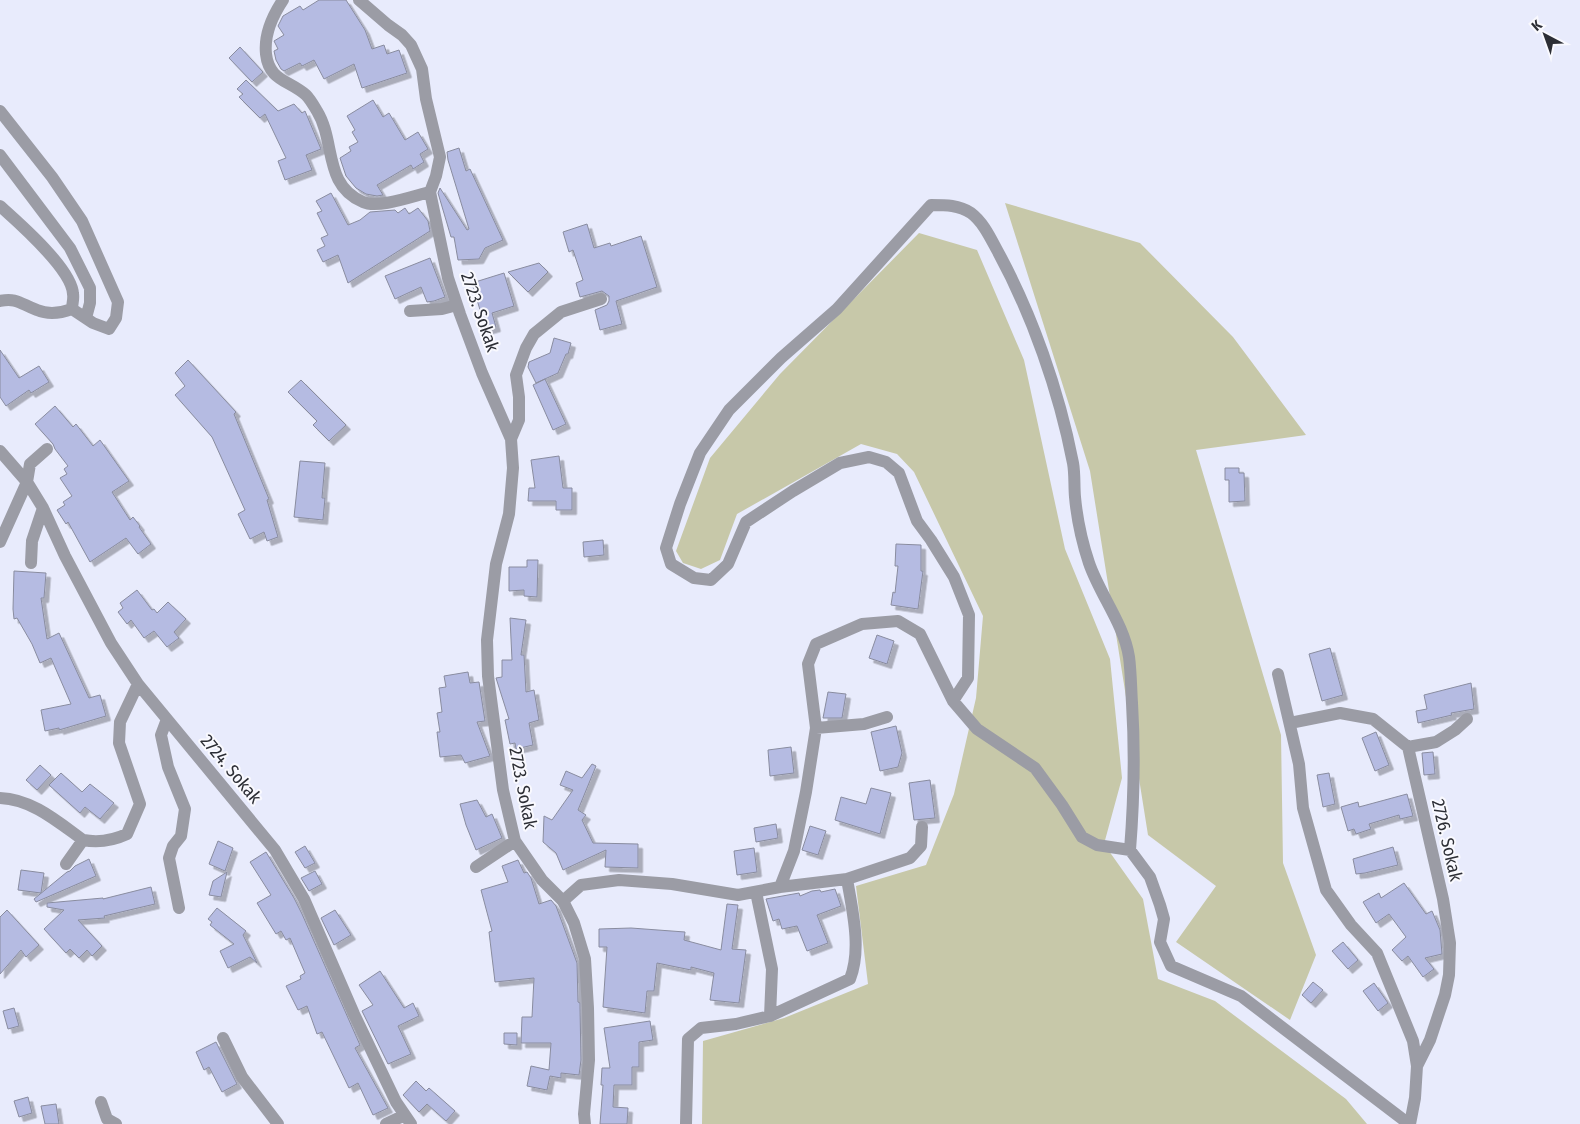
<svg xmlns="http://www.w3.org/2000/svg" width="1580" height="1124" viewBox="0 0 1580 1124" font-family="'Fira Sans Condensed',sans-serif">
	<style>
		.green { fill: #c7c8a9 }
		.building { fill: #b5bbe2; stroke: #898c9f; filter: url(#shadow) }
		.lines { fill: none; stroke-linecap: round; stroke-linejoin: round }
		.minor { stroke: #9b9ca5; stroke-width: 12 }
		.tertiary { stroke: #9b9ca5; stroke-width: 12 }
		.labels { text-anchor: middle; stroke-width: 4; stroke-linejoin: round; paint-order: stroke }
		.street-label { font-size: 18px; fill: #2c2e35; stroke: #f9f9fe }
	</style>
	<defs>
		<filter id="shadow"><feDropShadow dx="4.5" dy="4.5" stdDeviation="0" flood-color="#0004"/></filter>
	</defs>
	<rect width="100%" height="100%" fill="#e8ebfc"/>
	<path class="green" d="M1005,203L1140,243L1233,337L1306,435L1196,450L1281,735L1283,863L1316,955L1290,1020L1176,942L1216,886L1148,835L1090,471Z
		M919,233L977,250L1024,360L1065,549L1110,659L1122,778L1104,844L1143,899L1158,979L1215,1001L1346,1099L1367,1124H702L703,1041L784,1018L868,984L856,886L926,865L954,794L976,698L983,616L914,472L897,454L861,444L737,514L720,560L701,569L683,563L676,551L710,458L780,374Z"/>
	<path class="building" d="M319,0H346L365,30L372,49L384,45L387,54L399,50L407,73L362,88L354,64L324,79L314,60L302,66L300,63L284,71L281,69L276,60L274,51L278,49L274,41L284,35L278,26L283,16L300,6L303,10Z
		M240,47L263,72L252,82L229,58Z
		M246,80L278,111L294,104L302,113L305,111L321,149L306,155L312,170L285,180L278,161L286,158L265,114L260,118L239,97L243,94L237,89Z
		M373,100L383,117L389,113L405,140L418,132L428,149L420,154L424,162L413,169L411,165L377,185L383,195L377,196L366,194L356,188L346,176L340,158L351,151L349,147L358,142L352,132L355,130L347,116Z
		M459,148L466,171L470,169L503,240L485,248L479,259L458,260L454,237H451L438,193L440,188L467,230L469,229L448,160L447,152Z
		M331,193L348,225L360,220L370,212L395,210L398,213L405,208L409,214L418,208L428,221L430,231L348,283L338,255L323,262L317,250L325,246L321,238L328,235L317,213L322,211L316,201Z
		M587,224L594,248L610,243L611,246L641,236L657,287L616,301L622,324L600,330L595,310L607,305L609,301V296L602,291L580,297L576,283L583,280L573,250L569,252L563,232Z
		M430,258L445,297L434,301L427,302L421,287L395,299L385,276Z
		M539,263L548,272L528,292L508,272Z
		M504,273L514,306L492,313L496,327L486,330L472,283Z
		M554,338L571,343L568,354H566L558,373L536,383L528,367L529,362L550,353Z
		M0,350L19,378L39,366L49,382L31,393L29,390L6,406L0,397Z
		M188,360L236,412L234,414L269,499L267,500L278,537L267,541L264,532L250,539L238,514L245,510L212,437L175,395L185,386L175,373Z
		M545,379L566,424L553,430L533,385Z
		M301,380L346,425L329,441L313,425L317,421L288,392Z
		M55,406L73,427L76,424L93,446L100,440L129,481L112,492L130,520L133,517L140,526L139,527L151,544L138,554L126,538L90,562L68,522L66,524L57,510L65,505L63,502L72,496L60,478L67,474L64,469L68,466L55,449L53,444L35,424Z
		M559,456L563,488H572V510H556V501H528L529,488H535L531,460Z
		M300,461L325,463L322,498H325L323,520L294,517Z
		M1225,468H1239V473H1244L1245,501L1229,502V480H1225Z
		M603,540L604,555L584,557L583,542Z
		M896,544L921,545V571H923L918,609L891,605L893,592L895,593L898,566H895Z
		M527,560H538L537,597L524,596V590L509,591V567H527Z
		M14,571L46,573L44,598H41L47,639L59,633L89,698L100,695L106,716L59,730V728L45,731L41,710L71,704L51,658L40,663L32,644L17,618L14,619L13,609Z
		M137,590L152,610L154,609L157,613L168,602L186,619L174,632L179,638L167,647L154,631L144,638L131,620L127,624L118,612L123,608L120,603Z
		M510,618L526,620L521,655H524L526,692L534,690L539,720L529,723L533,745L516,749L515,743L510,744L505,720L509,719L496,678L502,677V660H512Z
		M877,635L894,641L887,664L869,658Z
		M1330,648L1343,695L1322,701L1309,654Z
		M468,672L470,683L479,682L485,721L477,722L490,756L465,763L461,755L440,757L437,732H440L437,713L442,712L439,688L446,687L444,676Z
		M1471,683L1474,709L1451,713L1452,715L1418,723L1416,711L1427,709L1424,695Z
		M828,692L846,694L842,718H823Z
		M896,726L902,753L898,767L880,771L871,732Z
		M1376,732L1389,765L1375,771L1362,738Z
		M791,747L794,773L770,776L768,750Z
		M1433,752L1435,774L1424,775L1422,753Z
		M592,764L596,766L578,810L586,815L582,820L593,843L638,844V868L605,867L606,850L563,870L556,853L543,842L544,816L552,820L573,790L560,785L566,771L582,778Z
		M40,765L51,775L37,790L26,780Z
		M61,773L82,792L90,784L114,803L100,819L85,807L80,813L49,785Z
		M1329,773L1335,804L1323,807L1317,775Z
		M930,780L935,818L914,820L909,783Z
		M871,788L891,793L880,834L835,820L841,797L866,804Z
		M1407,794L1413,816L1400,819L1399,815L1369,824L1371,829L1356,834L1354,829L1348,831L1341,807L1358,802L1359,807Z
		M477,800L486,817L492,814L502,838L476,850L466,825L460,804Z
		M776,824L778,838L756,842L754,828Z
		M810,826L826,831L818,855L802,850Z
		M218,841L233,848L225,871L209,864Z
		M305,846L315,863L305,868L295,852Z
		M1393,847L1398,865L1365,873L1356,874L1353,859Z
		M754,848L757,872L737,875L734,851Z
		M266,852L294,898L302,914L360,1045L355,1048L388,1108L373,1115L358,1083L349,1088L322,1032L317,1034L307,1006L298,1010L286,986L301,979L300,976L305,973L290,938L286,940L281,931L276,934L257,903L271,895L250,862Z
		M89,859L96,876L36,902L34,899L67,872L70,871L75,866Z
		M518,860L524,873L527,872L531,878L539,904L551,900L556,906L577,963L578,1002L580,1003V1008L581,1060L579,1075L561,1073V1078L550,1076L547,1090L527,1086L531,1066L549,1070L551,1043H521L522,1017H532L534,978L495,982L489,932L492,931L481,890L508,882L502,866Z
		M21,870L44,873L41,893L18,890Z
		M315,871L322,884L309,891L301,878Z
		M227,872L221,897L209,895L213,881Z
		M1404,883L1426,914L1432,911L1440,930L1442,954L1425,958L1434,969L1423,977L1408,956L1402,961L1392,950L1406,937L1389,914L1376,923L1363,902L1379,893L1381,898Z
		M151,887L155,904L104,916L105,918L78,920L102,946L92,956L87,950L79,958L70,949L66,953L44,929L64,910L47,907V903L103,898V899Z
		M835,889L841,906L817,915L828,943L807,951L797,926L782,929L779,919L773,921L766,899L799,893L800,896L812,891L820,890L821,892Z
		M727,904L738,905L732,949L746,950L739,1003L710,1000L714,973L691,967V970L657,963L654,991H647L645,1013L603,1007L607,947H599V929L631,928L685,932L684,940L721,950Z
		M217,908L246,931L243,935L257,963L250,957L228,968L220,951L234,944L210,925L212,922L208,919Z
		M7,910L39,945L26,957L21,950L0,974V917Z
		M335,910L351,935L334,945L321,918Z
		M1343,942L1358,960L1348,969L1332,951Z
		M380,971L404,1008L413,1003L419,1016L398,1026L411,1054L388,1064L362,1011L373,1005L359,985Z
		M1313,982L1323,990L1311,1003L1302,995Z
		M1374,983L1388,1003L1378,1011L1363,991Z
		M14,1008L19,1026L8,1029L3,1011Z
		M650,1021L653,1040L639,1042V1067H632V1085H614L613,1107L628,1108L627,1124H600L603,1085H601L602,1068H610L604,1028Z
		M504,1033H517V1045L504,1044Z
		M216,1042L237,1084L222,1092L209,1067L204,1070L196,1052Z
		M416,1081L426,1091L429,1088L455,1111L446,1121L427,1104L419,1112L403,1095Z
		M28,1097L32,1113L19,1117L14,1101Z
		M56,1104L59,1124H45L41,1106Z"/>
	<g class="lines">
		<path class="minor" d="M283,0C273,15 264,35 266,54C269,81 289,80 306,95C310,99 314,106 317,111C336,142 323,185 363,202C378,209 413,196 430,192
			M359,0L388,25L402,35L411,45L422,69L426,99L440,157L436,176L430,192L448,278L460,314L482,373L511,439L513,468L509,514L496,564L487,640L488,676L503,790L515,841L542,880L563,901L581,885L619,880L672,884L738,895L780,887L794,851L806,792L816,728L808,664L816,644L862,624L898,621L920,634L953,701L977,729L1035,768L1062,805L1082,837L1097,845L1130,850L1150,877L1160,905L1164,919L1160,942L1171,966L1241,996L1409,1124
			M0,111L52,177L82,221L118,302L116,318L109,329L93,323L72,309
			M0,155L70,248L90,288V303L86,318
			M0,206C19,223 72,269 73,294C74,299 72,304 72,309C61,313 49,315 37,310C22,305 17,297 0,301
			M410,311L442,309L457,305
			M511,439L519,420V397L516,375L526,348L534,334L561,312L601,299
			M0,451L27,482L43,508L65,556L111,643L138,684L275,850L304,899L354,1014L396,1102L411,1124
			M0,542L27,482L30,464L47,449
			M31,563L32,541L43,508
			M1278,674L1299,764L1303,808L1326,890L1351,925L1377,953L1413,1041L1417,1066L1415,1098L1410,1124
			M953,701L968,678L969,615L954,577L931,540L917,521L899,473L886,462L869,457L840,463L793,491L746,522L728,564L711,580L694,578L671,564L666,548L680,504L700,453L729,410L781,358L837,309L931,205C946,205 959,205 971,213C983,222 990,237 997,250C1032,314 1059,391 1073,463C1075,474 1074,486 1075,497C1077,519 1082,542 1089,563C1100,595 1124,624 1129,657C1131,672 1131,688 1132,703C1135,752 1134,800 1130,850
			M167,719L161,735L168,767L185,809L181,836L173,846L169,858L179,908
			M1290,723L1340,713L1373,719L1408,747L1443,899L1450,943L1449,975L1445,995L1430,1040L1417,1066
			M816,728L864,724L887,717
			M1408,747L1436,742L1455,730L1467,719
			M0,798C32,799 58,822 83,840L66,864
			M83,840C99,843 112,841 127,834L140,804L119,743L120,722L138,684
			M476,867L515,841
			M780,887L847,879L910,858L921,846L922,827
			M756,892L772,969L770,1016
			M223,1038L242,1077L278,1124
			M101,1102L107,1119L116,1124
			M386,1124L405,1115
			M686,1124L688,1039L701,1028L736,1024L770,1016L850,979C862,949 852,909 847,879"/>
		<path class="tertiary" d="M563,901L574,923L585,959L588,1008L589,1060L584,1114L585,1124"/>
	</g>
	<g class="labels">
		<g class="street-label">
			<text transform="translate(480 312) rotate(71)" y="6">2723. Sokak</text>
			<text transform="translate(231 769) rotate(50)" y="6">2724. Sokak</text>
			<text transform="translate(523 788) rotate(79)" y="6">2723. Sokak</text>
			<text transform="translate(1447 840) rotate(77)" y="6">2726. Sokak</text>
		</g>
	</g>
	<g transform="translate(1545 35) rotate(319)" stroke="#f9f9fe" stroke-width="4" paint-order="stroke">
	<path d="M0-4L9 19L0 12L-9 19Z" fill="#2c2e35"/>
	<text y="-8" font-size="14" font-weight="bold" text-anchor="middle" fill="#2c2e35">K</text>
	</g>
</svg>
